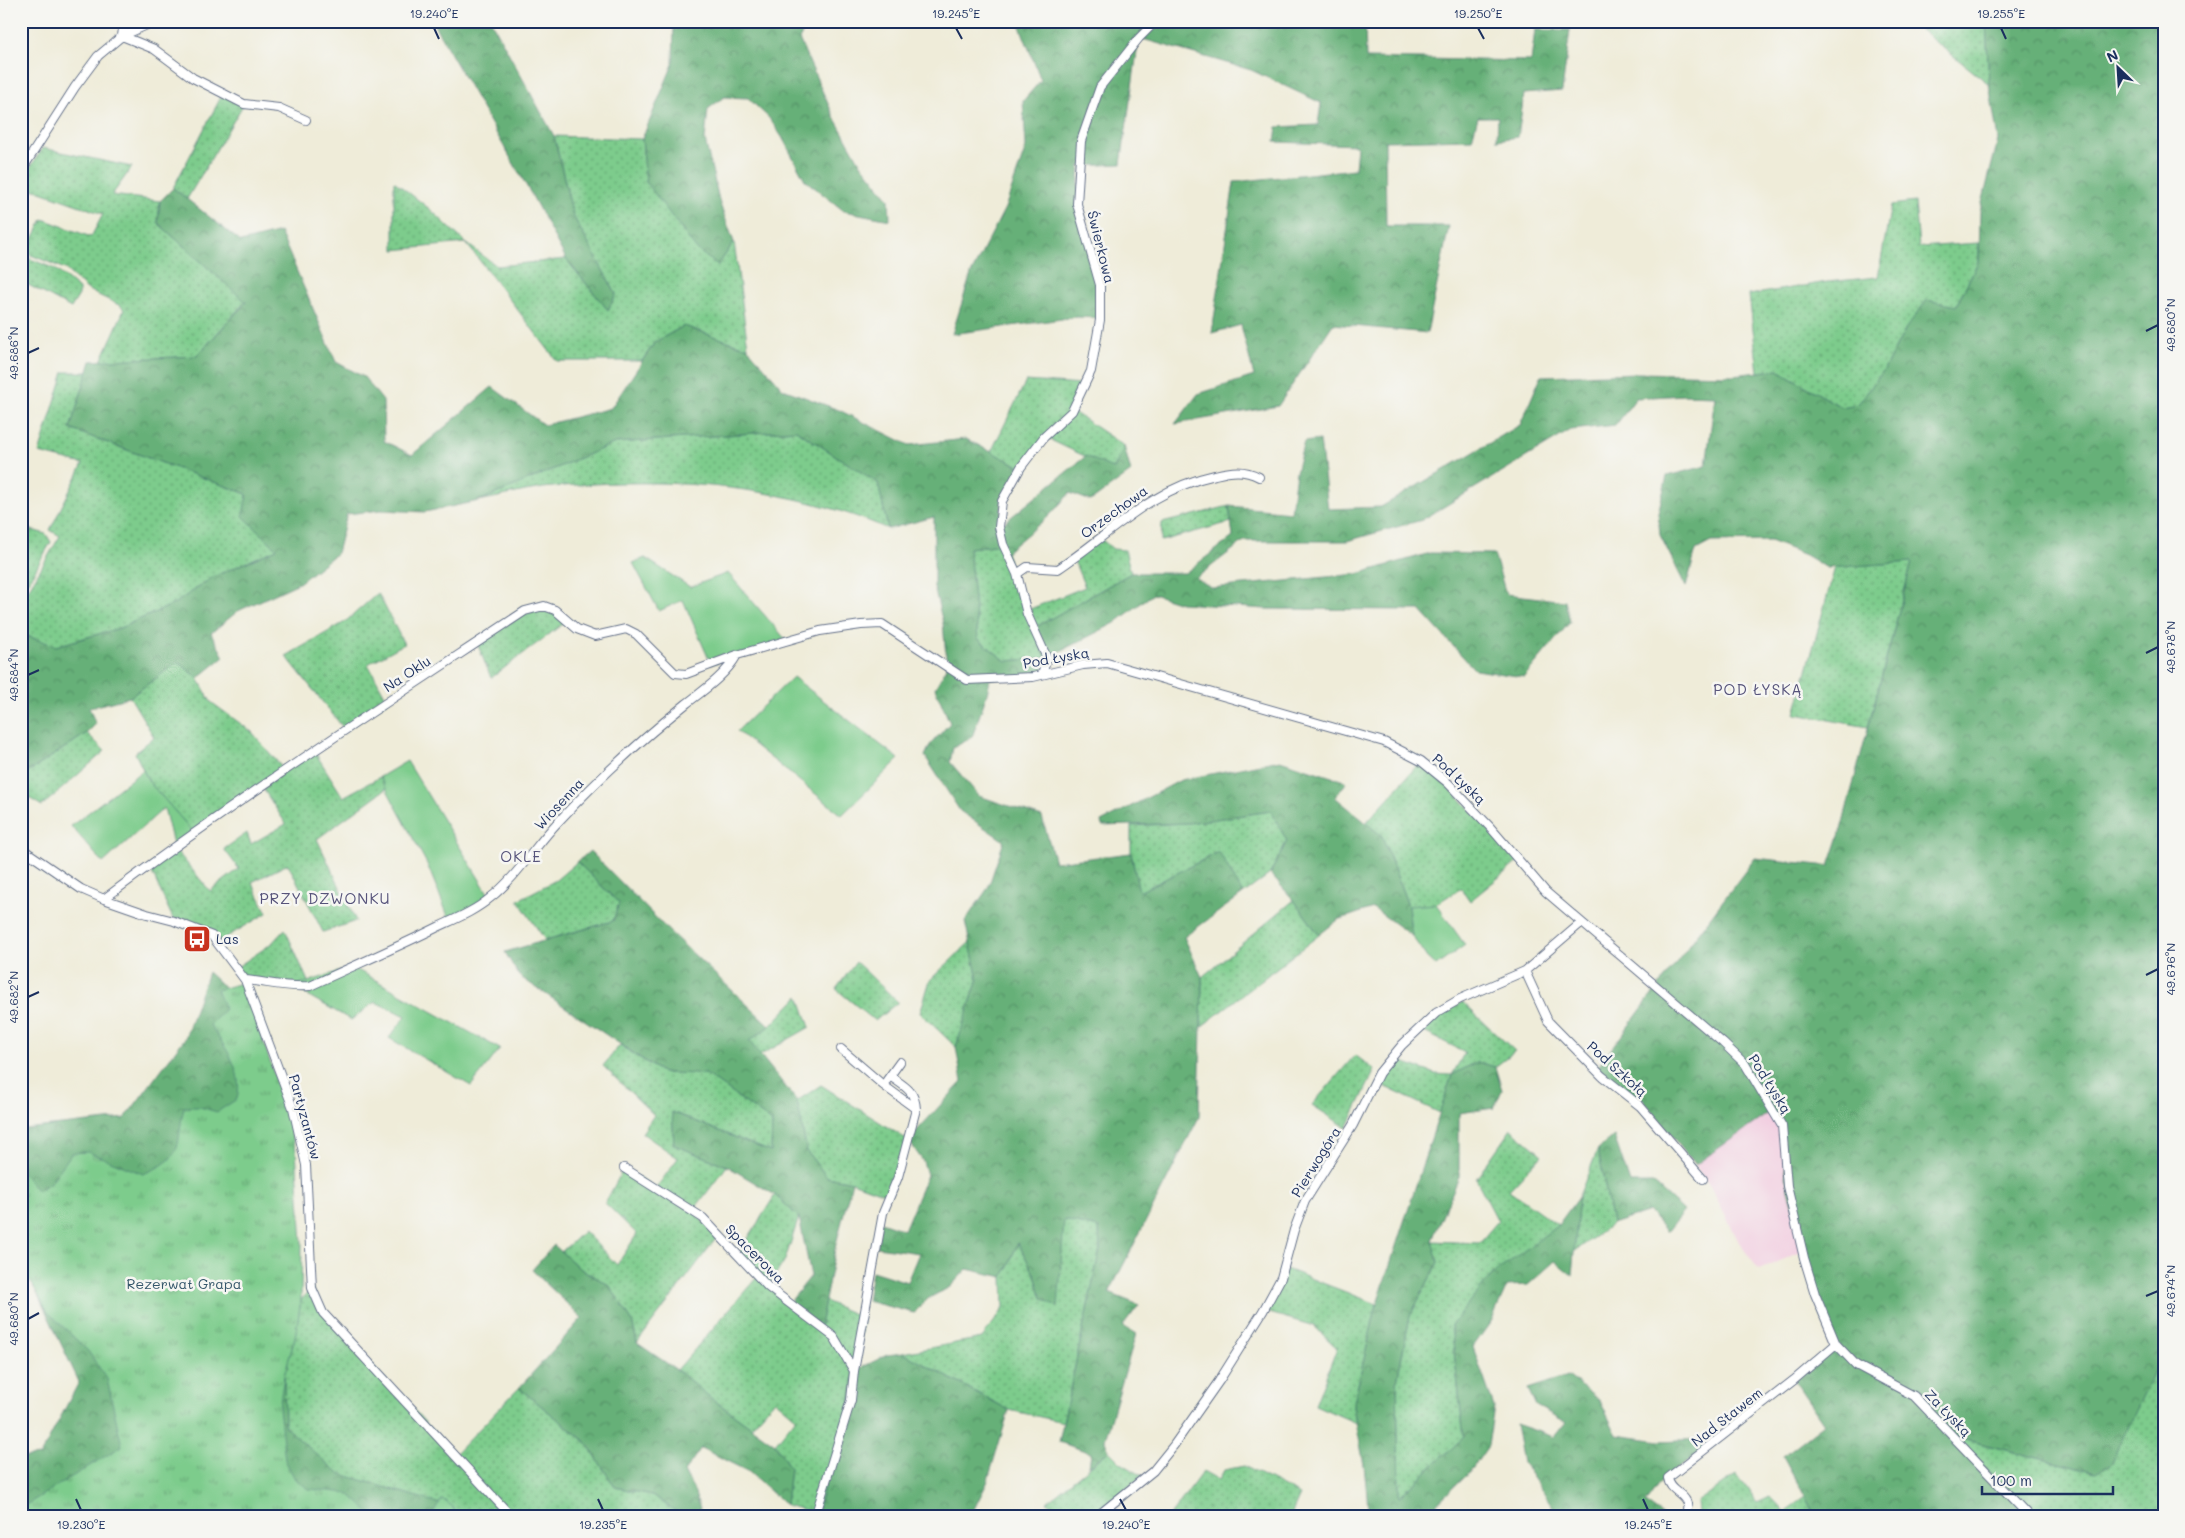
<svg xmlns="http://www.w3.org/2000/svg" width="2185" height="1538" viewBox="0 0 2185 1538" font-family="Mali,sans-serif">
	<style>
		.built { fill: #f2cfe1 }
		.grass { fill: url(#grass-dots); stroke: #4c7e75 }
		.forest { fill: url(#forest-crowns); stroke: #40706b }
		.park { fill: url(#park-tufts); stroke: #4c7e75 }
		.garden { fill: #7dcc8c; stroke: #4c7e75 }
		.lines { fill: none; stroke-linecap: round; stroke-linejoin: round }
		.street-casing { stroke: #657189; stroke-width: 10 }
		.street { stroke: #fff; stroke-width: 8 }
		.ticks { fill: none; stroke: #1b2f5e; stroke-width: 2 }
		.labels { text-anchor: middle; stroke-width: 5; stroke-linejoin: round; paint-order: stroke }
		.street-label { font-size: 14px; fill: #1b2f5e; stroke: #f6f6f2 }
		.poi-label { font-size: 14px; fill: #1b2f5e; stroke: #f6f6f2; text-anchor: start }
		.park-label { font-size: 14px; fill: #34566a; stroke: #f6f6f2 }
		.neighbourhood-label { font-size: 15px; letter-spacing: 1px; fill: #57547b; stroke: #f6f6f2 }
		.neatline { fill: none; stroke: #1b2f5e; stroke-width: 2 }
		.ticks-label { font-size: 12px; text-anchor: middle; fill: #1b2f5e }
	</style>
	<defs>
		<pattern id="grass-dots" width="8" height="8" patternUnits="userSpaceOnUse" patternTransform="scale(1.25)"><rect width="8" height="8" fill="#7dcc8c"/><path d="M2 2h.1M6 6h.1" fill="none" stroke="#66a676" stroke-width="1.8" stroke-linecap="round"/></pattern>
		<pattern id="forest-crowns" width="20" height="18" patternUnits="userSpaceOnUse" patternTransform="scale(1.25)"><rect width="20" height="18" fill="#66b078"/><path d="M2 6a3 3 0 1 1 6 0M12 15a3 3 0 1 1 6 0" fill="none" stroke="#539066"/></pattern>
		<pattern id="park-tufts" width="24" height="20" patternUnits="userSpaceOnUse" patternTransform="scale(1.25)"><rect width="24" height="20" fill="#7dcc8c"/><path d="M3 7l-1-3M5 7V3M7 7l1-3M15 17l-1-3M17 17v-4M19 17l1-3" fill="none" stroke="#66a676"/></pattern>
	</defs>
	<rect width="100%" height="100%" fill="#f6f6f2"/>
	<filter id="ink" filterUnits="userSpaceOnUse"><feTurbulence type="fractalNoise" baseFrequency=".02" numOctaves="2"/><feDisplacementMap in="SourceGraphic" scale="10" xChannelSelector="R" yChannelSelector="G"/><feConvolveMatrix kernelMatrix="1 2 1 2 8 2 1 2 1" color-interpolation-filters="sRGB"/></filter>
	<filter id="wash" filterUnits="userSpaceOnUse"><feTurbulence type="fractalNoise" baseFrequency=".0096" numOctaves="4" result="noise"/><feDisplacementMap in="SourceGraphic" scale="20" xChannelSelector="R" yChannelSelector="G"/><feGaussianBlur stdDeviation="1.12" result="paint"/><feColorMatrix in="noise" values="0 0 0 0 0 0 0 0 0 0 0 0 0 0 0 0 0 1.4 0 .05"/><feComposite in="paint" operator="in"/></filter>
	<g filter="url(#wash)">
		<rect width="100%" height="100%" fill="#efecd9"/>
		<path class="built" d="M1770,1112L1779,1130L1801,1252L1759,1270L1740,1244L1710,1186L1695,1165Z"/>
		<path class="grass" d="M1909,21H1986L1989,84Z
			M222,95L243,105L187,199L173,188Z
			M554,136L642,139L646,182L718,265L734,242L748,348L684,326L655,342L642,361H557L466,243L394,250V181L431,210L466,243L497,266L566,259L608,310L616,294L573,216Z
			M43,148L132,167L112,195L160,201L158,223L246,301L197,356L101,361L124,310L121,306L88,290L65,269L26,253L43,219L91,237L103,214L21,185V181Z
			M1915,202L1919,247L1979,243V260L1956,306L1906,328L1884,370L1858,405L1841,407L1778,370L1758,372L1749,295L1827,282L1878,277L1891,205Z
			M21,255L55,269L79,289V295L71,308L21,281Z
			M64,372H88L70,429L247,494L277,549L213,577L174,604L120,628L56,646L21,634V602L60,536L50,530L83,464L39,453Z
			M1026,381L1083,385L1072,411L1124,446L1114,470L1044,437L1021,467L991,452Z
			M796,430L878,483L888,529C783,483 656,476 543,488C521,491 500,497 479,501L615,443Z
			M1229,506L1231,522L1161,541L1162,523Z
			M21,527L46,534L51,542L21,595Z
			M1101,539L1113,549L1125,550L1131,573L1036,627L1030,609L1085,587L1074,561Z
			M1003,544L1027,614L1047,658L1006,661L978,639L969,548Z
			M1912,562L1868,727L1795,714L1835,567Z
			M378,593L404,644L368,664L388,701L345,730L286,656L345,622Z
			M544,606L568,620L491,678L477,643L525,611Z
			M178,661L198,678L211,702L252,732L285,771L314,751L343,797L380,777L387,788L317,839L356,921L323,932L288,864L252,882L267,913L218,942L174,921L149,866L174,848L210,891L239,869L224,849L247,833L251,844L286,824L262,787L194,833L149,782L135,753L154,737L130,697Z
			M87,733L105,751L42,806L21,793V777Z
			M1421,761L1433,770L1519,861L1470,901L1461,888L1436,904L1408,906L1382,836L1365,824Z
			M1271,811L1287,841L1270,874L1243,894L1218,852L1139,893L1131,853V826L1188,823Z
			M577,862L619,903L613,921L545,940L518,900L556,880Z
			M1294,900L1319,935L1201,1027L1202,977Z
			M285,929L310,986L245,980L237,967L271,944Z
			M970,942L978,979L956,1047L920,1013L930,980Z
			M856,962L898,1002L875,1021L836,989Z
			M799,996L810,1027L759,1056L748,1041L770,1026Z
			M1462,1002L1515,1051L1495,1067L1477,1062L1452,1075L1440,1113L1379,1084L1395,1059L1435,1074L1452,1075L1465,1052L1422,1031L1443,1013Z
			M620,1045L663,1073L706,1074L772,1122L771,1152L672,1112L674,1145L727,1166L693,1211L718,1236L637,1343L632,1321L609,1285L579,1268L561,1252L584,1231L617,1265L637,1234L605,1203L624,1168L656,1188L678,1158L642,1133L654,1115L603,1066Z
			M1355,1055L1375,1070L1347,1128L1312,1105Z
			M821,1085L908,1140L890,1196L852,1182L827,1177L807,1152L797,1101Z
			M1511,1129L1542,1155L1509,1190L1558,1225L1451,1325L1464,1437L1399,1497L1397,1380L1410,1316L1438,1262L1432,1241L1479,1243L1498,1221L1476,1179Z
			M1598,1149L1612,1224L1574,1252L1579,1196Z
			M775,1195L799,1217L785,1260L768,1287L820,1326L825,1301L863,1318L851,1400L816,1513L786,1505L790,1468L775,1444L796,1418L775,1400L751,1427L707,1395L677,1370L757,1277L737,1256Z
			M1064,1220L1099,1228L1100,1249L1063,1422L1009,1410L903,1353L982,1338L1004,1308L1003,1277L1018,1243L1035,1275L1042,1298Z
			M1286,1269L1377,1304L1353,1406L1356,1423L1315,1405L1337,1348L1314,1326L1266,1312Z
			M312,1288L323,1313L455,1454L519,1388L586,1442L615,1487L652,1495L684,1517H456L453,1507L431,1517L285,1460L284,1376L295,1337L301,1300Z
			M2164,1363V1517H2034L1954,1437L2097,1473L2156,1367Z
			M1109,1451L1121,1463L1143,1476L1111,1500L1096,1517H1063L1047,1502Z
			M1244,1466L1300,1495L1290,1517H1169L1203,1471L1219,1480L1224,1470Z
			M1737,1474L1757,1503L1770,1497L1784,1512L1805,1497L1816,1517H1701L1698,1513L1697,1502Z"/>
		<path class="forest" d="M432,21H491L554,136L573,216L616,294L608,310L566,259L530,192Z
			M674,21H810L799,39L834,117L859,161L889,199L890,220L844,211L805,180L782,137L769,118L748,98L724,97L708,109L705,140L720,204L734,242L718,265L697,250L646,182L642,139L673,64Z
			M1018,21H1365L1366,58L1531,61L1535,30H1570L1562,91L1524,94L1518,137L1497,140L1498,117H1478L1472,139L1385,141L1386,226H1449L1427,333L1333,324L1278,406L1175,424L1198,394L1254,376L1241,325L1212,333L1234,182L1355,169L1357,145L1275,142L1277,127L1318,125L1321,103L1251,70L1139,38L1121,164L1080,166L1077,204L1101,287L1097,318L1077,317L952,334L971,274L1005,208L1026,147L1023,101L1041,80Z
			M1986,21H2164V1363L2156,1367L2112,1463L2097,1473L1955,1437L2034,1517H1816L1783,1456L1824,1424L1794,1380L1836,1344L1815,1294L1787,1186L1782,1126L1770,1112L1695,1165L1640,1096L1632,1098L1597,1068L1755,858L1829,866L1841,830L1912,562L1827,568L1805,555L1770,541L1711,542L1696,550L1686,587L1660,535L1658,513L1667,476L1706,466L1715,396L1684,395L1636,398L1616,425L1571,430L1422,520L1347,541H1244L1196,578L1212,588L1357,574L1430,553L1494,554L1506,594L1565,601L1570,622L1524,677L1475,670L1420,610L1265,609L1181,603L1153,594L1115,623L1047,658L1042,674L990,679L987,694L972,737L953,748L950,762L979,796L1042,817L1055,862L1131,853L1139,892L1219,852L1243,894L1184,937L1202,977L1199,1117L1109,1293L1139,1305L1123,1326L1136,1334L1105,1440L1109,1451L1089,1466L1091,1453L1059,1442L1100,1249L1099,1228L1064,1220L1058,1307L1042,1298L1035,1275L1018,1243L1003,1277L967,1269L950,1287L929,1298L914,1313L867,1301L872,1271L907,1282L919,1253L877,1247L881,1222L904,1230L927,1175L923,1161L908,1140L962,1082L956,1047L978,979L965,921L988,888L1004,841L960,811L925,756L930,745L950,723L935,688L947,667L943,623L934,587V517L888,529L878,483L796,430L615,443L479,501L425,512L381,510L347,514L337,553L299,583L238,611L211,633L224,657L198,678L178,662L130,697L89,708L96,724L87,733L21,777V634L56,646L120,628L174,604L213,577L277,549L243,516L247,494L70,429L91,361L197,356L246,302L158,223L160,201L173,188L241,242L280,232L336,362L364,377L383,401L384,441L412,455L492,387L544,425L611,408L655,342L684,326L748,348L783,389L839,410L909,445L966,439L1021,467L1002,501L1000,526L1086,456L1114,469L1124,446L1131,472L1091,501L1070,493L1049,516L1006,552L1002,544L969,548L978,639L1006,661L1046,658L1034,628L1131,573H1185L1233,537L1229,506L1291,512L1296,472L1304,442L1320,440L1328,509L1381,507L1520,425L1541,376L1638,373L1732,375L1778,370L1841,407L1858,404L1884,370L1906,328L1927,300L1956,306L1979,260L1980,211L1998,140L1989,84Z
			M1280,760L1347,782L1335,797L1382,836L1408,906L1412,936L1373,908L1338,920L1319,935L1294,900L1270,874L1287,841L1271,811L1188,823L1102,826L1101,822L1181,780Z
			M590,851L670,932L770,1026L749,1041L797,1101L807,1152L827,1177L852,1182L836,1244L820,1326L789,1303L811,1276L799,1217L775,1195L727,1166L674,1145L672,1112L771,1152L772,1122L706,1074L663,1073L519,976L505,952L613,921L619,903L577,862Z
			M208,972L259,1020L296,1207L283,1298L285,1427L338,1473L447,1506L451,1517H21V1458L40,1456L79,1382L32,1282L21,1269V1127L25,1129L125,1118L185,1038Z
			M1477,1062L1495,1067L1502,1090L1494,1108L1459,1113V1177L1432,1240L1438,1262L1410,1316L1397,1380L1399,1497L1464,1437L1451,1325L1492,1275L1558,1225L1579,1196L1572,1275L1555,1261L1528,1285L1507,1286L1492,1320L1473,1347L1494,1407L1488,1446L1472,1469L1423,1517H1369L1364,1465L1353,1406L1377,1304L1452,1075Z
			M1614,1136L1630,1183H1653L1684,1211L1667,1232L1649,1212L1612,1224L1598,1149Z
			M554,1245L579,1268L609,1285L632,1321L637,1343L677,1370L712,1399L775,1444L790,1468L786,1505L749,1472L701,1448L684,1472L693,1488L703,1517H684L652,1495L615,1487L586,1442L519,1388L582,1318L532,1270Z
			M903,1353L1009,1410L987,1483L970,1517H815L851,1400L854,1371L887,1355Z
			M1568,1376L1600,1401L1617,1435L1660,1441L1719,1438L1660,1482L1645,1503L1664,1517H1560L1523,1463L1516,1424L1554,1437L1566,1422L1536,1406L1528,1389Z"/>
		<path class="park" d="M241,983L253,1009L281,1096L296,1150L302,1243L301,1300L295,1337L284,1376L279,1408L285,1460L295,1479L309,1489L348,1493L374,1517H21V1508L122,1446L107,1379L88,1351L47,1311L32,1284L21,1274V1171L38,1191L51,1182L72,1153L88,1152L143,1174C187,1157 175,1145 184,1107H200L217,1112L237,1099C244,1070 225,1047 210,1025L225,1009L217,990Z
			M442,1499L453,1507L456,1517H431Z"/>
		<path class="garden" d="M645,558L690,587L728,573L787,641L711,664L683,600L659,611L633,563Z
			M793,677L899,759L842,815L737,731Z
			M407,761L491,898L469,912L448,916L427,864L380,777Z
			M143,770L149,782L194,833L174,848L164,808L103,863L71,826Z
			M1436,904L1465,945L1436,966L1427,958L1412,936L1408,906Z
			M352,967L500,1049L471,1086L389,1038L406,1016L375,1002L351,1020L293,987Z"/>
	</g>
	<g filter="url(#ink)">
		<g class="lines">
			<g class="street-casing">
				<path id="street" d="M122,36L154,49L193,78L244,104L279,108L306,120
					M122,36L124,21
					M21,171L75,87L98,56L122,36L156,21
					M1017,574L1027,567L1058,569C1111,534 1150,489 1215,475C1231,471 1244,469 1259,477
					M1042,674L1047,658L1027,614L1017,574L1003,544L999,527L1002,501L1021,467L1044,437L1072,411L1091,371L1100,320V285L1077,204L1081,141L1100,87L1139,38L1156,21
					M21,848L81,889L104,899L147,914L174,921L212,936L245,980L293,1108L306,1165L312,1288L323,1313L512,1517
					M104,899C240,797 383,705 525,611L544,606L555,610L577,629L595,636L626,629L636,634L675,673L686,674L737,655L820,631L861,625L882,624L967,680L1033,677L1083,665L1107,663L1384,742L1421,761L1448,783L1490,827L1546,892L1723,1043L1745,1064L1782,1126L1787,1186L1804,1258L1815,1294L1836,1344L1856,1365L1914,1396L2030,1517
					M1525,971L1548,1021L1602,1076L1640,1106L1703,1179
					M245,980C267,982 288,988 310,986C353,966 396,948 438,927C455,919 475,911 490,898C517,877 535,846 558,822C597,780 641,740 686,704C704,690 726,675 737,655
					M841,1049L883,1085L916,1109L898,1177L883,1213L854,1371
					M890,1076C904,1086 915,1090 916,1109
					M887,1080L900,1062
					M624,1168L703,1218L768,1287L834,1337L854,1371L851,1400L815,1517
					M1096,1517L1153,1471L1174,1445L1219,1381L1263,1311L1281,1278L1294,1230L1305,1201L1353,1125L1379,1073L1402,1045L1436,1013L1460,999L1525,971L1581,923
					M1685,1517C1695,1493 1670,1495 1668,1478L1794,1380L1836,1344"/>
			</g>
			<use href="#street" class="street"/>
		</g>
	</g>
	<path class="ticks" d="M434,28L439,39M956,28L962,39M1478,28L1484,39M2001,28L2006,39M2146,331L2158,325M28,353L39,348M2146,653L2158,647M28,675L39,670M2146,975L2158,969M28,997L39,992M2146,1296L2158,1291M28,1319L39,1313M76,1499L81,1510M598,1499L603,1510M1120,1499L1126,1510M1643,1499L1648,1510"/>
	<defs>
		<g id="bus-square" transform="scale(1.4375)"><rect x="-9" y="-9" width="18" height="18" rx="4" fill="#c8321e" stroke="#f6f6f2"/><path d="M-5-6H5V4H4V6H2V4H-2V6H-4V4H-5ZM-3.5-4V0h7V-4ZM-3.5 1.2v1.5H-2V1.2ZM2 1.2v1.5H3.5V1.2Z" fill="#fff"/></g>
	</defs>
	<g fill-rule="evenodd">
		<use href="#bus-square" x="197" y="939"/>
	</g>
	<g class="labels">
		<g class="street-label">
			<text transform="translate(1101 247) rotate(76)" y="5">Świerkowa</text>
			<text transform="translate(1114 512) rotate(-36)" y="5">Orzechowa</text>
			<text transform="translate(1056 658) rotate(-10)" y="5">Pod Łyską</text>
			<text transform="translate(407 674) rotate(-33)" y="5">Na Oklu</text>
			<text transform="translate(1459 779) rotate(43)" y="5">Pod Łyską</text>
			<text transform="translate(559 804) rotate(-47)" y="5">Wiosenna</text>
			<text transform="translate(1617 1069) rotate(42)" y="5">Pod Szkołą</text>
			<text transform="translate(1770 1084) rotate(58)" y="5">Pod Łyską</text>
			<text transform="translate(305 1117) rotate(75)" y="5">Partyzantów</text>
			<text transform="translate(1316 1162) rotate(-58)" y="5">Pierwogóra</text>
			<text transform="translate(755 1254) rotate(45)" y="5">Spacerowa</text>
			<text transform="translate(1948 1413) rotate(46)" y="5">Za Łyską</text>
			<text transform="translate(1727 1417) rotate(-38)" y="5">Nad Stawem</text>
		</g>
		<g class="poi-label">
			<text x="216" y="944">Las</text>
		</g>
		<g class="park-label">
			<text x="184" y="1289">Rezerwat Grapa</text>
		</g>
		<g class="neighbourhood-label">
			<text x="1758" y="695">POD ŁYSKĄ</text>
			<text x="521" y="862">OKLE</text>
			<text x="325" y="904">PRZY DZWONKU</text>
		</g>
	</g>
	<rect width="2185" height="1538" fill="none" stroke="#f6f6f2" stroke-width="55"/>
	<g transform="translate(2118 68) rotate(335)" stroke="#f6f6f2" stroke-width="4" paint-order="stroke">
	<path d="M0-4L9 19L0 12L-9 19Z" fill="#1b2f5e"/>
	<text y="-8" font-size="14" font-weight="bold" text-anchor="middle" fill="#1b2f5e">N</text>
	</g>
	<path d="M1982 1486v8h131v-8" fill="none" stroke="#1b2f5e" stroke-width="2.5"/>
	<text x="1990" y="1486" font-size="15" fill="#1b2f5e" stroke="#f6f6f2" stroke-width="4" paint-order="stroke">100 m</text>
	<rect x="28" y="28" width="2130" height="1482" class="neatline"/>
	<g class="ticks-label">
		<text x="434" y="18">19.240°E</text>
		<text x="956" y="18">19.245°E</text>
		<text x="1478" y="18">19.250°E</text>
		<text x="2001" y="18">19.255°E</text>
		<text transform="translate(2171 325) rotate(-90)" y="4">49.680°N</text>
		<text transform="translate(14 353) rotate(-90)" y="4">49.686°N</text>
		<text transform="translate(2171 647) rotate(-90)" y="4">49.678°N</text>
		<text transform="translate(14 675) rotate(-90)" y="4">49.684°N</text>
		<text transform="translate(2171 969) rotate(-90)" y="4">49.676°N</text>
		<text transform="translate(14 997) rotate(-90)" y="4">49.682°N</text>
		<text transform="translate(2171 1291) rotate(-90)" y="4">49.674°N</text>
		<text transform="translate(14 1319) rotate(-90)" y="4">49.680°N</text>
		<text x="81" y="1529">19.230°E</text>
		<text x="603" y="1529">19.235°E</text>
		<text x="1126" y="1529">19.240°E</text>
		<text x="1648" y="1529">19.245°E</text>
	</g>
</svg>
